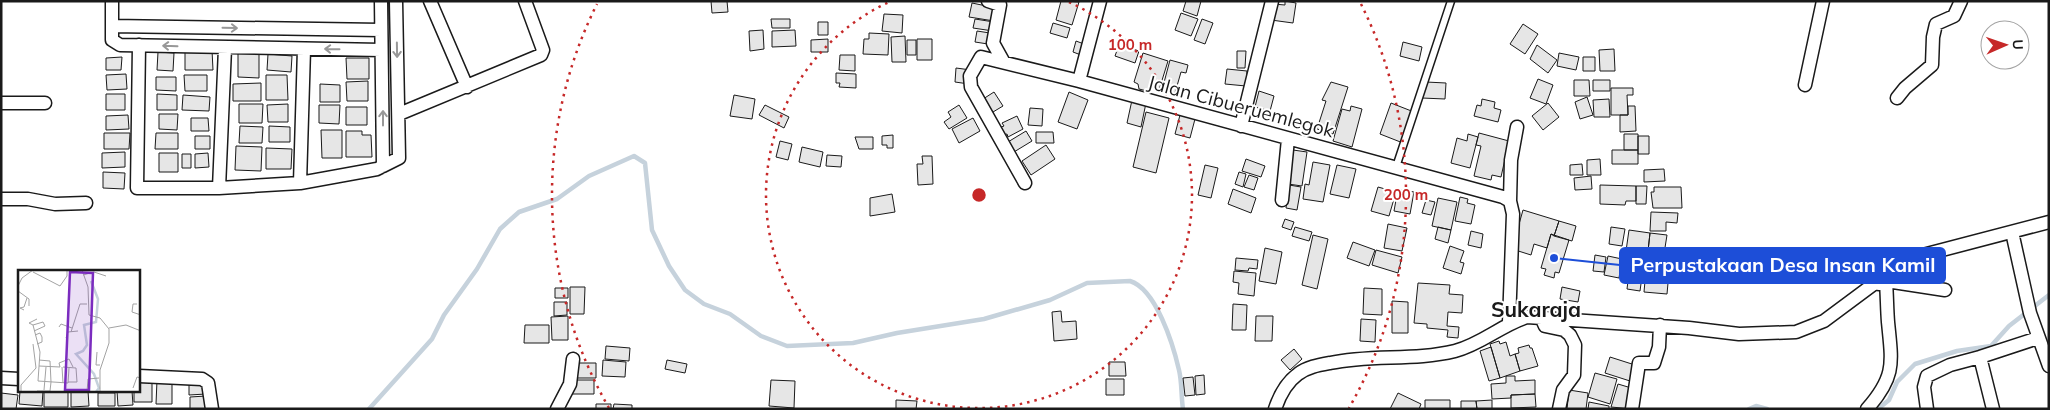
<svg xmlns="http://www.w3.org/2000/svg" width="2050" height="410" viewBox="0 0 2050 410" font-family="Mulish,sans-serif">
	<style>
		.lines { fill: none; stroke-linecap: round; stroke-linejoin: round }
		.stream { stroke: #c6d2dc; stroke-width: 4.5 }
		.building { fill: #e6e6e6; stroke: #1a1a1a }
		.lane-casing { stroke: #1a1a1a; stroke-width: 9 }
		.street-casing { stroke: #1a1a1a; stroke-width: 15 }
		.lane { stroke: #fff; stroke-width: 6 }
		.street { stroke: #fff; stroke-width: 12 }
		.oneway { stroke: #989898 }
		.ring { fill: none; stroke: #c62828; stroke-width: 2.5; stroke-dasharray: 2.5 5 }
		.labels { text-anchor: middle; stroke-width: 4; stroke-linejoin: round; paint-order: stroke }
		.street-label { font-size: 19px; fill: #1a1a1a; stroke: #fff }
		.quarter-label { font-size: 21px; font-weight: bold; fill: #1a1a1a; stroke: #fff }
		.inset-river { fill: none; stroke: #c6d2dc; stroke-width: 2.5 }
		.inset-road { fill: none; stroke: #a3a3a3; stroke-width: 1 }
		.view { fill: #7b2cbf; fill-opacity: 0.15; stroke: #7b2cbf; stroke-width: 2.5 }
		.inset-edge { fill: none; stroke: #1a1a1a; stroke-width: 2.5 }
		.centre { fill: #c62828; stroke: #fff; stroke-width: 2.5 }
		.ring-label { font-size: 15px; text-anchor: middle; font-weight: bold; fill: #c62828; stroke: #fff; stroke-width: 4; stroke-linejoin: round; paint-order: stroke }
		.leader { fill: none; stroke: #1d4ed8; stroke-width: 2 }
		.callout-dot { fill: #1d4ed8; stroke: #fff; stroke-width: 2 }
		.callout { fill: #1d4ed8; stroke: #1d4ed8; stroke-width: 2 }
		.callout-label { font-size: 20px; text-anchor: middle; font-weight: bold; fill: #fff }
	</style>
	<rect width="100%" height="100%" fill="#fff"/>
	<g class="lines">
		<path class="stream" d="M369,409L432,339L444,315L477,269L500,229L519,212L557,199L589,176L634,156L645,163L652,230L669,266L685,290L704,304L730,314L761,336L787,346L853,343L897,333L984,319L1050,300L1087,283L1130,281C1156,289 1173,344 1179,370C1182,382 1181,396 1183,409
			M1749,409L1756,406L1767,409
			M1878,409L1889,400L1897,382L1915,364L1957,351L1991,346L2009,326L2049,295"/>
	</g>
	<path class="building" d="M711,1H727L728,12L712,13Z
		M1061,1L1079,2L1072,25L1056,20Z
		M1186,1H1201L1197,16L1183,11Z
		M1285,1L1296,3L1293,23L1271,20L1273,4L1285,5Z
		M972,3L996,8L994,21L969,17Z
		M1181,13L1198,19L1191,36L1175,30Z
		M884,14L903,15L902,33L882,31Z
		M771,19H790V28H772Z
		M975,19L994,22L993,31L973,28Z
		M1202,19L1213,23L1205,44L1194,40Z
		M818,22H828V35H818Z
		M1053,23L1070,28L1067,38L1050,33Z
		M1523,24L1538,34L1525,54L1510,44Z
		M763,30L764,49L750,51L749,31Z
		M795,30L796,46L772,47V31Z
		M977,31L990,33L988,44L975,42Z
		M869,33L889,34L888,55L863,54L864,39H869Z
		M905,36L906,62H892L891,37Z
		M828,39V52H811V40Z
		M917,39H932V60H917Z
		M907,40H916V55H907Z
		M1076,41L1084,44L1081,55L1073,52Z
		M1403,42L1422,47L1419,61L1400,56Z
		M1119,45L1139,51L1135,63L1115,56Z
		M1537,45L1557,60L1548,73L1530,59Z
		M1614,49L1615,71H1600L1599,50Z
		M185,50H212L213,70H185Z
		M1237,51H1246L1245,68H1237Z
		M158,52L174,53L173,71L157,70Z
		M238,53H259V78L238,77Z
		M1143,53L1168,61L1159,90L1150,87L1147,91L1139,89L1138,84L1134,82Z
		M1559,53L1579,57L1576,70L1557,66Z
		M268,54L292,56L291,72L267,70Z
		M840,55H855V71L839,70Z
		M122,57L121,70H106V58Z
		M1583,57H1595V71H1583Z
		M346,58H369V79H347Z
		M1170,60L1188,65L1186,73L1181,72L1175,93L1162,90Z
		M956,68L971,70L969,84L955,82Z
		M1227,69L1247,71L1246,86L1225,84Z
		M836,73L856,74V88L839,87L840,83H836Z
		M126,74L127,89L107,90L106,75Z
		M184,75H207V91H185Z
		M266,75H287L288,100H266Z
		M156,77H176V91L156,90Z
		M1538,79L1553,85L1546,104L1530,98Z
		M1574,80H1589L1590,96H1574Z
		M1593,80H1610V91H1593Z
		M368,81V101H347L346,82Z
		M1331,82L1348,87L1333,134L1317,129L1326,101L1322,100Z
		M1426,82L1446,83L1445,99L1422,98Z
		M261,83V101H233V84Z
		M320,84L340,85V102H320Z
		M1611,88H1633V95H1627L1628,115H1611Z
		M1259,91L1274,96L1270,111L1255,107Z
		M994,92L1003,106L988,115L980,101Z
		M1069,92L1088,100L1077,129L1058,122Z
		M106,94H125V110H106Z
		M157,94L177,95V110H157Z
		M183,95L210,97L209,111L182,110Z
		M734,95L755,99L752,119L730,116Z
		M1587,97L1593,115L1580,119L1575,102Z
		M1482,99L1495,102L1494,108L1501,110L1498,122L1474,116L1477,105L1481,106Z
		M1609,99L1610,117H1594L1593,100Z
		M1132,100L1146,103L1141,127L1127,123Z
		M1391,103L1414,112L1403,143L1380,134Z
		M1548,103L1559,117L1543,130L1532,116Z
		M239,104H263L262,123H239Z
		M288,104V122H268L267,105Z
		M319,105H340L339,124L319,123Z
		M765,105L789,117L784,128L759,115Z
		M959,105L967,118L949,129L944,122L951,117L948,112Z
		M1351,106L1362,109L1352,147L1333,141L1342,109L1350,111Z
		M1628,106H1635L1636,131L1620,132V115H1628Z
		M346,107H367V125H346Z
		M1030,108L1043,109L1042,126L1028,125Z
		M1146,112L1169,118L1156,173L1133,167Z
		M159,114H178L177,130L159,129Z
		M128,115L129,129L106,130V116Z
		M1180,115L1195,119L1190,138L1175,134Z
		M1017,116L1023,129L1008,137L1007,134L1003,135L999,128L1004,126L1002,123Z
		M191,118H208L209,131H191Z
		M973,118L980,131L959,143L952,129Z
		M240,126L263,127L262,143H239Z
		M269,126L290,127V142H269Z
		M321,130H342V158H322Z
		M346,131H362V135H371L372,157H346Z
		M1026,131L1032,141L1009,155L1003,145Z
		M1036,132H1053L1054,143H1036Z
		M104,133H130L129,149H104Z
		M156,133H178V149H155Z
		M1479,133L1509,141L1501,177L1492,175L1491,180L1474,176L1481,146L1476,145Z
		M1468,134L1478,137L1470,168L1451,163L1457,138L1467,141Z
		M1624,134H1638V150H1624Z
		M893,135V148H887V145H882V136Z
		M195,136H210V149H195Z
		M1638,136H1649V154H1638Z
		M855,137H873V149H859Z
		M780,141L792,144L788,160L776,157Z
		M1046,145L1055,159L1031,175L1022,161Z
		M236,146L262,147L261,171L235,170Z
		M802,147L823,152L820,167L799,162Z
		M266,148L292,149L291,169H266Z
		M1293,150L1307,152L1302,186L1288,184Z
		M1612,150H1638V164H1612Z
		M125,152V167L102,168V153Z
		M159,153H178V172H159Z
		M208,153L209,167L195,168V154Z
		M182,154H191V168H182Z
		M827,155L842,156L841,167L826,166Z
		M922,156H932L933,184L918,185L917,164H923Z
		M1246,159L1265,166L1261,177L1242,171Z
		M1600,159L1601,175H1587V160Z
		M1313,162L1330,165L1323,202L1303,199L1305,184L1309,185Z
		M1582,164L1583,175H1570V165Z
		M1205,165L1218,168L1211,198L1198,195Z
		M1337,165L1356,169L1349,198L1330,194Z
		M1664,169L1665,181L1644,182V170Z
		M103,172L125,173L124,189L103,188Z
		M1239,172L1246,174L1243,187L1235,184Z
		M1249,175L1258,178L1254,190L1244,187Z
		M1591,176L1592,189L1575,190L1574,178Z
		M1289,185L1301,187L1297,210L1286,208Z
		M1600,185L1636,186V201H1626L1625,205L1600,204Z
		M1636,186H1647L1646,204H1636Z
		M1378,187L1396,192L1389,216L1371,211Z
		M1654,187H1681L1682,208H1653L1651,192H1654Z
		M1233,189L1256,198L1251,213L1228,204Z
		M1398,189L1414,192L1410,214L1394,211Z
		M892,194L895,212L870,216V198Z
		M1460,197L1468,199L1467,203L1475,205L1471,224L1455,221Z
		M1438,198L1457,202L1451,230L1432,226Z
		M1426,200L1435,202L1431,215L1422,213Z
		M1523,210L1559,221L1554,236L1551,234L1547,248L1534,244L1531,255L1512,249Z
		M1651,212L1678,213L1677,223L1666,222V231H1650Z
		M1285,219L1294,222L1291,230L1282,227Z
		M1559,221L1576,226L1572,241L1554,236Z
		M1388,224L1407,228L1402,251L1384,248Z
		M1295,227L1312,232L1309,241L1292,236Z
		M1438,227L1451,230L1448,243L1435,239Z
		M1611,227L1625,229L1622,246L1609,244Z
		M1629,230L1650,233L1648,251H1645L1643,261L1625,258Z
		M1471,231L1483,234L1481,248L1468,245Z
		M1650,233L1667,235L1664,254L1648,251Z
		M1551,234L1569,240L1559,273L1555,272L1554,278L1544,275L1546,269L1541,268Z
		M1313,235L1328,239L1317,289L1302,285Z
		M1353,242L1375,250L1369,266L1347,258Z
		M1450,246L1464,251L1460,262L1464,263L1461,274L1443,268Z
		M1265,248L1282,252L1276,284L1259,281Z
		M1376,250L1402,257L1398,273L1372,265Z
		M1595,255L1606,257L1604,272L1593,271Z
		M1608,256L1622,259L1619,278L1604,275Z
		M1236,258L1258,260L1257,269L1249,268L1248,271L1235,270Z
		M1623,259L1644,262L1640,291L1627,289L1629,273L1621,272Z
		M1647,259L1670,261L1667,294L1644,292Z
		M1234,271L1256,273L1254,296L1238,294L1239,283L1233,282Z
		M1418,283L1450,285L1449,294L1463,295L1462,313L1448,312L1447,326L1459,327L1458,338L1447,337L1448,330L1427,328V324L1414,323Z
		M570,287H585L584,314H570Z
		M1562,287L1580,291L1578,302L1560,299Z
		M555,288H568V298H555Z
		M1364,288L1382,289V315L1363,314Z
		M1392,301L1408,302V333H1392Z
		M554,302H567V315L554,316Z
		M1233,304L1247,305L1246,330H1232Z
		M1061,311L1062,322L1076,321L1077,339L1054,341L1052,312Z
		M568,316V340H552L551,317Z
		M1256,316H1273L1272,341H1255Z
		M1361,319L1376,320L1375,342L1360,341Z
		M525,325H549V343H524Z
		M1499,341L1500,344L1506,342L1510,356L1515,354L1520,371L1500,378L1490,344Z
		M1529,345L1530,348H1532L1538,366L1520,371L1515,354L1519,353L1518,348Z
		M606,346L630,348L629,361L605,359Z
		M1491,347L1500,378L1489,381L1480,351Z
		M1294,349L1302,359L1290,370L1281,360Z
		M1610,357L1635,365L1630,381L1605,373Z
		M603,360L626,362L625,377L602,376Z
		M667,360L687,364L685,373L665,369Z
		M1109,362H1125L1126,376H1109Z
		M575,363H596V378H572Z
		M1595,373L1617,379L1610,404L1588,397Z
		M1204,375L1205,394L1196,395L1195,376Z
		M1506,376H1515V381L1535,380V394L1511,395V398L1492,399L1491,384L1506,383Z
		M1193,377L1195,395L1185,396L1183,378Z
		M1106,379H1124V395H1106Z
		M157,380H172V404H156Z
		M572,380H594V394H572Z
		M771,380L795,381L794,408L769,406Z
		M139,381H152V402H134V391H139Z
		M206,382V394L189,395V383Z
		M1618,384L1638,390L1632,409L1611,407Z
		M1569,390L1588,393L1586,409H1567Z
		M20,391H43L42,406L19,404Z
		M44,391H68V407H44Z
		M71,391H88L89,406L71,407Z
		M117,391H132L133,405L118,406Z
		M1,393L18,395L16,409H1Z
		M98,393H115V406H98Z
		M1398,393L1421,404L1419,409H1390Z
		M1535,394L1536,407L1511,408V395Z
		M206,396L207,409H190V397Z
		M896,400L917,401L916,409H896Z
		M1425,400H1450V409H1425Z
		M1492,400V409H1477L1476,401Z
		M1461,401H1476L1477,409H1461Z
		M1589,402L1609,406V409H1588Z
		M596,404H611V409H596Z
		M614,404L632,405V409H613Z"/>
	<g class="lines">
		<g class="lane-casing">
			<path id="lane" d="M1396,167L1451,1"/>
		</g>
		<g class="street-casing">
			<path id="street" d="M112,1V40L120,45L381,50
				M381,1L383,166
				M430,1L467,87
				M988,1L1000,5L993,43L1003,61
				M112,26L381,30
				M139,45L137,188H219L300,183L377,169L399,158L396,1
				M1079,81L1100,1
				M1805,85L1823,1
				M1897,98L1905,88L1932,65L1933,37L1936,24L1954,16L1961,1
				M1,103H45
				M399,114L541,55L543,50L525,1
				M1241,126L1272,1
				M300,183L304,49
				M1025,183L971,87L970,76L981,57L1079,81L1503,197L1510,201L1513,214L1509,322
				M219,188L225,48
				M1,199H28L55,204L86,203
				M1282,200L1288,139
				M1510,201L1511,160L1517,127
				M2012,232L2030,313L2049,366
				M1879,284L1893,282L1945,290
				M1541,317L1545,326L1564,330L1570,335L1575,345L1574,375L1563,390L1559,409
				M1980,357L1993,409
				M139,376L202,379L208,383L212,409
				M1,378L19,379
				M557,409L570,384L573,359
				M1275,409C1279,397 1287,382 1298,374C1307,367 1319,365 1330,363C1371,354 1414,361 1455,351C1482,344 1501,325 1527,317L1689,328L1739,334L1796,332L1824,321L1898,266L1919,256L2049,222
				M1632,409L1639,363H1654L1659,347L1660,325
				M1867,409C1896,376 1892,363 1888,322C1887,309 1887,296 1886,282
				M1927,409L1924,387L1927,376L1950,365L1980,357L2038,338"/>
		</g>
		<use href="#lane" class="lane"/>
		<use href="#street" class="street"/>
	</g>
	<defs><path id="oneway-shaft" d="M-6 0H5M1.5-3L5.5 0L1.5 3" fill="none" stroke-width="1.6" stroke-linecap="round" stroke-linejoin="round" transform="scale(1.25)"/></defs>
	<g class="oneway">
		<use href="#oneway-shaft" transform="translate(230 28) rotate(1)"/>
		<use href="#oneway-shaft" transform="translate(170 46) rotate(-178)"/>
		<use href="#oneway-shaft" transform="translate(332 49) rotate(-179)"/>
		<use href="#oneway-shaft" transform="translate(397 50) rotate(89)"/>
		<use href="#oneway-shaft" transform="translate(383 118) rotate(-90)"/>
	</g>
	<g class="ring">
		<path d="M1069 2A213 213 0 1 1 889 2"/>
		<path d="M609 408A427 427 0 0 1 597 4M1361 4A427 427 0 0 1 1349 408"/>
	</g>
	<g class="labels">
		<g class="street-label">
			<text transform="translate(1241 106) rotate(15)" y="7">Jalan Cibueruemlegok</text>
		</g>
		<g class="quarter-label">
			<text x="1536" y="317">Sukaraja</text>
		</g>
	</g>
	<g transform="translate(18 270)">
		<rect width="122" height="122" fill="#fff"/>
		<path class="inset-river" d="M73,11L80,29L78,52L66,55L69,75L65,81L58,84L76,104L81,118L78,122"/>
		<path class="inset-road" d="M64,0L70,17L71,45L82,48L91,59V73L82,100V122M15,2L42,16L49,6V0M65,5L76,2L88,6M0,16L4,8L15,0M0,21L11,29V36M119,34H115L114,42L123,45M6,40L2,38L6,37L9,28M19,49L11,53L15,55L22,82L20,111L50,113L51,98M15,55L25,52L27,56L16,61M41,57L43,54L54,58M91,58L108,55L123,61M53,62L62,34H69M17,65L22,63L24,67V72L19,74M48,68L50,62L60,61M79,82L78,95H82M21,96L42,97M42,97L41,93L51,89L55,97M44,97L45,113M45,97L58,98L59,112H50M115,118L119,107L123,108M26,120L28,97M19,121H32L33,112L32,91L21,90M3,122V115L18,98L15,74M69,122L70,109L81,108"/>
		<path class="view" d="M52,2L75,3L71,120H47Z"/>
		<rect width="122" height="122" class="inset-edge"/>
	</g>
	<circle cx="979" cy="195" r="8" class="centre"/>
	<g class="ring-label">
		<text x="1130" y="50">100 m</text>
		<text x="1406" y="200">200 m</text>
	</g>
	<path class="leader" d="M1554 258L1620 265"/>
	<circle class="callout-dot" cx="1554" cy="258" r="5"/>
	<rect class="callout" x="1620" y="248" width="325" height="35" rx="5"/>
	<g class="callout-label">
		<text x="1783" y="272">Perpustakaan Desa Insan Kamil</text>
	</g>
	<rect width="2050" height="410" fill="none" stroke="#1a1a1a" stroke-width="5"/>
	<g transform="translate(2005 45) rotate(88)"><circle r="24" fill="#ffffff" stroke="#a3a3a3"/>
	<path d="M0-4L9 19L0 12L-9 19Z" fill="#c62828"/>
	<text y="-8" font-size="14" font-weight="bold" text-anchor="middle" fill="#1a1a1a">U</text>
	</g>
</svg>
